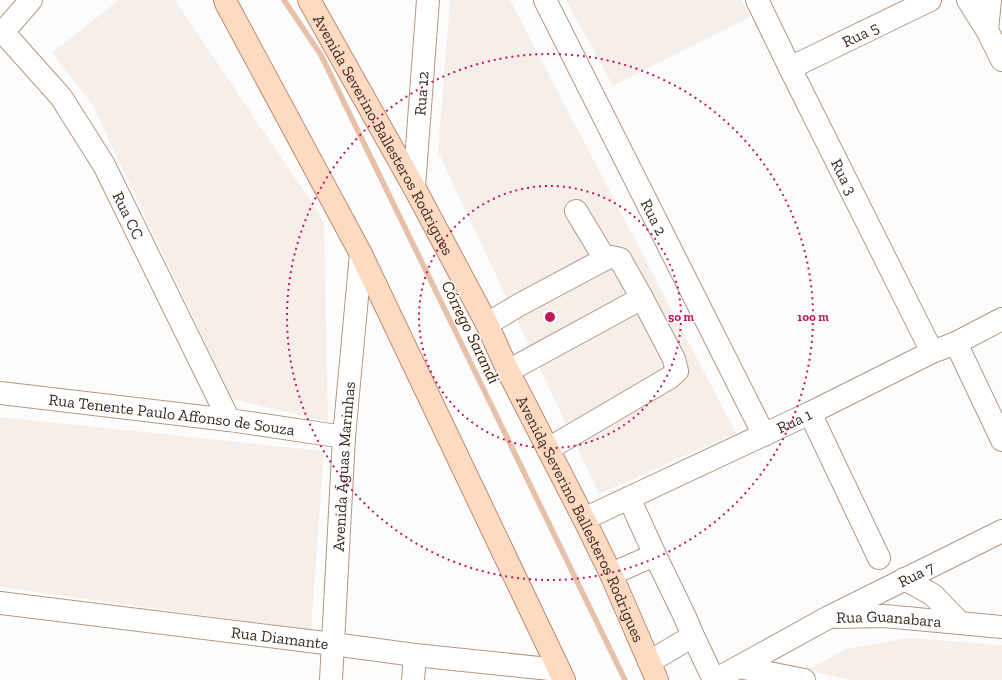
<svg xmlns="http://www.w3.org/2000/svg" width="1002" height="680" viewBox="0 0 1002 680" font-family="'Zilla Slab',serif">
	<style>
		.built { fill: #f6eee9 }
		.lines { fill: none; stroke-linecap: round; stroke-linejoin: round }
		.stream { stroke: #e6c0a8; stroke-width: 5.5 }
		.minor-casing { stroke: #b59784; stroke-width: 24 }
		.major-casing { stroke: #b88d70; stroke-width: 24 }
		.minor { stroke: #fff; stroke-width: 22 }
		.major { stroke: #fedac2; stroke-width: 22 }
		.ring { fill: none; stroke: #c2185b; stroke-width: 2; stroke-dasharray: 2 4 }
		.labels { text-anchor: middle; stroke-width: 3; stroke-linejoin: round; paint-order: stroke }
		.street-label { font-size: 16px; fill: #392d25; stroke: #fff }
		.water-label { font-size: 17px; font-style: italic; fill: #442003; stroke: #fff }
		.centre { fill: #c2185b; stroke: #fff; stroke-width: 2 }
		.ring-label { font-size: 12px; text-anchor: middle; font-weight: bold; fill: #c2185b; stroke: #fff; stroke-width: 3; stroke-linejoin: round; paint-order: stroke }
	</style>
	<rect width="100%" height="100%" fill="#fcfcfc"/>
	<path class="built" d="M119,0H175L324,221L328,422L232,399L92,104L52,53Z
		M450,0H510L736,433L599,494L438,152Z
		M566,0H741L750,17L613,86Z
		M0,417L324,451L311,630L0,587Z
		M908,638L1002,645V680H850L808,670L846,649Z"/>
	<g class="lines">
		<path class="stream" d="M284,0L321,55L625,680"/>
		<g class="minor-casing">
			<g id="minor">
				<path id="s1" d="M545,0L764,435"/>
				<path id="s2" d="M757,0L790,68L932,352"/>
				<path d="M968,0L987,30L1002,60"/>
				<path id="s3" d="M0,30L3,32L61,97L104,165L229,420"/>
				<path d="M987,30L990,0"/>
				<path d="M3,32L31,0"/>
				<path id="s4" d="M790,68L930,0"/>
				<path id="s5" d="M414,187L428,0"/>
				<path d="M576,211L605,259"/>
				<path d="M487,324L519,305L605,259L611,257L620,259L642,298"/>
				<path d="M956,343L1002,440"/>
				<path d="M508,371L642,298L674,359L677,371L669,378L548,449"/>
				<path id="s6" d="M0,393L229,420L344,437"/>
				<path d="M810,413L879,558"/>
				<path d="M629,498L655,555"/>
				<path id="s7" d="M584,519L810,413L932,352L956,343L1002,319"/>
				<path d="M611,574L655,555L685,617L693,636L649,662"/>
				<path d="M904,579L921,588L933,595L960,623"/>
				<path id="s8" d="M0,603L333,644L415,655L559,670"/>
				<path id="s9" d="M836,617L883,616L917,619L1002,627"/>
				<path d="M693,636L714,680"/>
				<path d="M739,667L804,680"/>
				<path id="s10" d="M331,680L344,437L361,254"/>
				<path d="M413,680L415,655"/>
				<path id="s11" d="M715,680L829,617L1002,531"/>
			</g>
		</g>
		<g class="major-casing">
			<g id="major">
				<path d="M225,0L226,3L361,254L564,680"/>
				<path id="s12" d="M309,0L414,187L487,324L508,371L584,519L611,574L657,680"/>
			</g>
		</g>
		<use href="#minor" class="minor"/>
		<use href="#major" class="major"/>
	</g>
	<g class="ring">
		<circle cx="550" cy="317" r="131"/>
		<circle cx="550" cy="317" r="263"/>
	</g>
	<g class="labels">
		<g class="street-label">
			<text dy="6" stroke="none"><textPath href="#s4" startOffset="78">Rua 5</textPath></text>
			<text dy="6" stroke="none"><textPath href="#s5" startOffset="94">Rua 12</textPath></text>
			<text dy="6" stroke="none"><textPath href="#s12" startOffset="154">Avenida Severino Ballesteros Rodrigues</textPath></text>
			<text dy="6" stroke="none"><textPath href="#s2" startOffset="197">Rua 3</textPath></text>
			<text dy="6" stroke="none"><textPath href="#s3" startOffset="227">Rua CC</textPath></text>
			<text dy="6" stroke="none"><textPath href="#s1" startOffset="243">Rua 2</textPath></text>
			<text dy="6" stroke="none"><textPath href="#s6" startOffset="173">Rua Tenente Paulo Affonso de Souza</textPath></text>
			<text dy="6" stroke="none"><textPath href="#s7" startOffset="232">Rua 1</textPath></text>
			<text dy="6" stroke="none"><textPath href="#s10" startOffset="214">Avenida Águas Marinhas</textPath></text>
			<text dy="6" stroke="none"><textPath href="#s12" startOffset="586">Avenida Severino Ballesteros Rodrigues</textPath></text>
			<text dy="6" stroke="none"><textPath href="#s11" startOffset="227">Rua 7</textPath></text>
			<text dy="6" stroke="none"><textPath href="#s9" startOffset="53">Rua Guanabara</textPath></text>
			<text dy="6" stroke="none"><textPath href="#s8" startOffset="282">Rua Diamante</textPath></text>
		</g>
		<g class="water-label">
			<text transform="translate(471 332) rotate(64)" y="6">Córrego Sarandi</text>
		</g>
	</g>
	<circle cx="550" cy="317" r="6" class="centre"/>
	<g class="ring-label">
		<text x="681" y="321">50 m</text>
		<text x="813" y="321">100 m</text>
	</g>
</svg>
